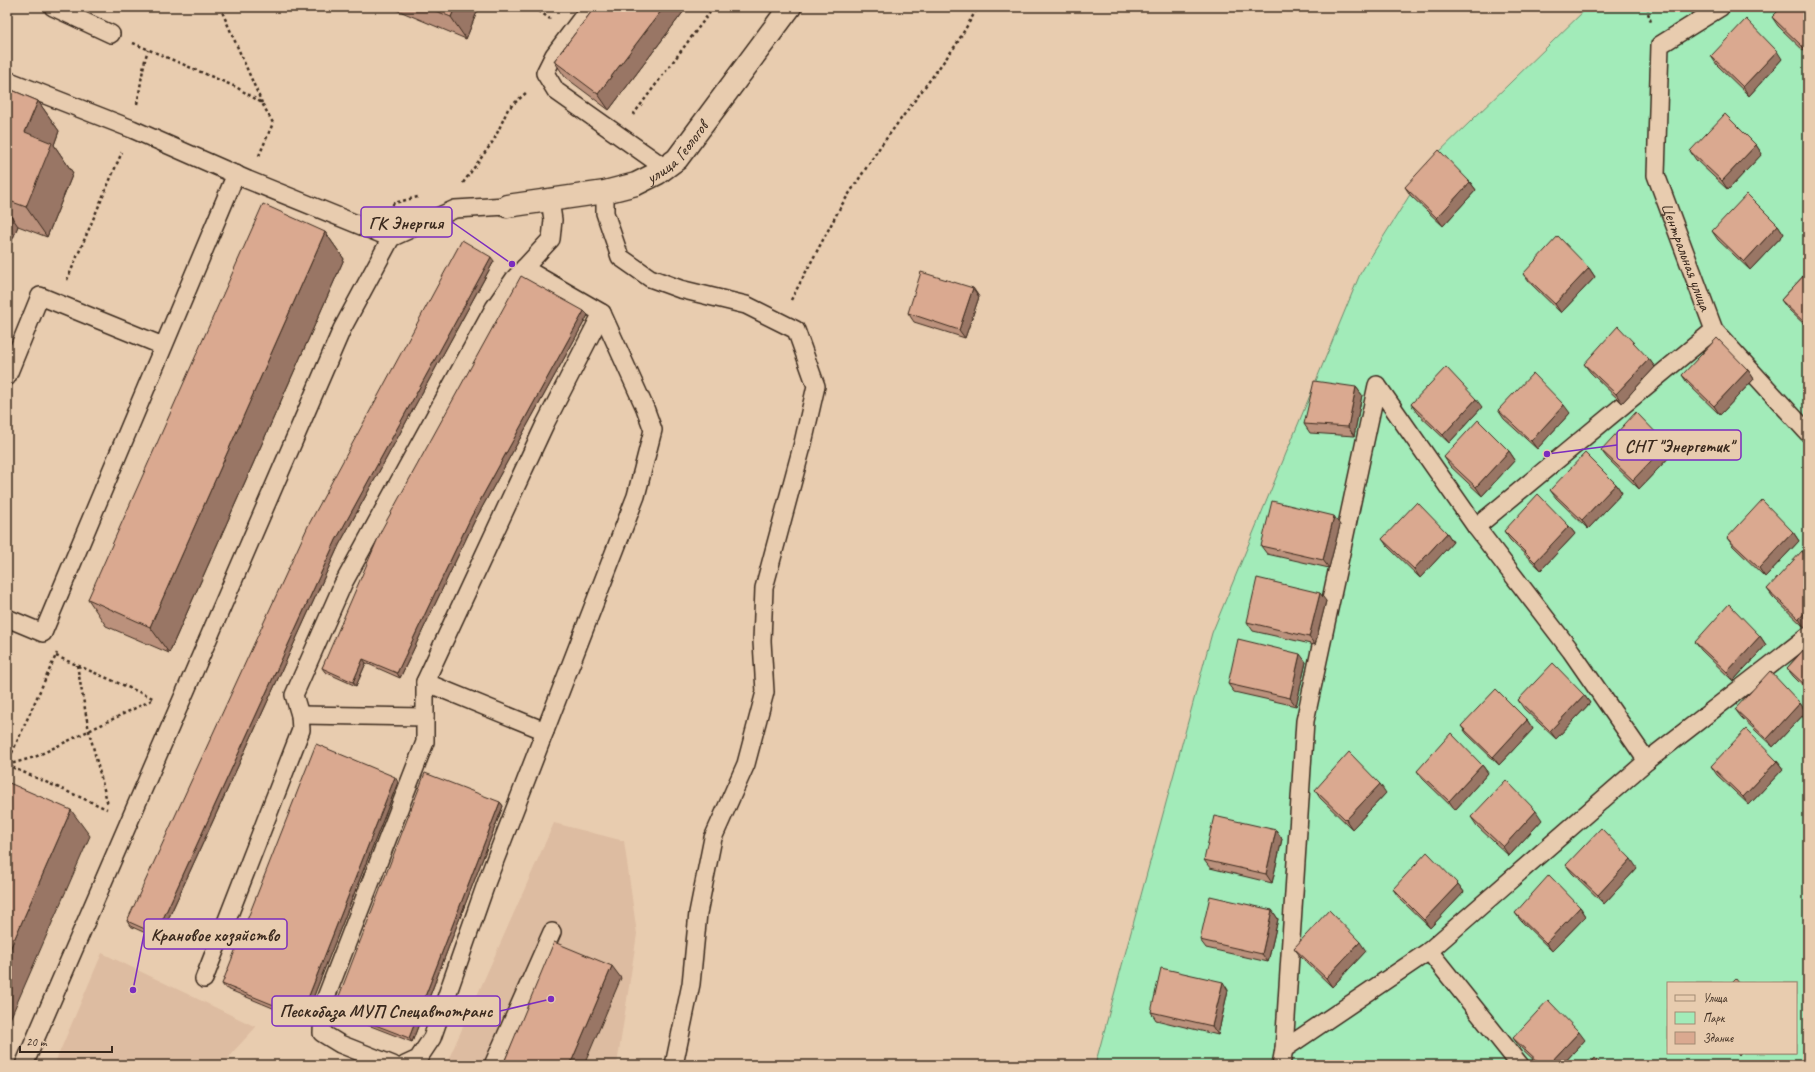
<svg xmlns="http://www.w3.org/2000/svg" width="1815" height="1072" viewBox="0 0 1815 1072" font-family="Caveat,sans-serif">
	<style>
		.built { fill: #ddbca1 }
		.green { fill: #a2ebb9; stroke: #6e8a6c; fill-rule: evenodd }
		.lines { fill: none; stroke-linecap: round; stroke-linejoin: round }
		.service-casing { stroke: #3b2a1e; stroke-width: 20 }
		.minor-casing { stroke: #3b2a1e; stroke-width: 25 }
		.path { stroke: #3b2a1e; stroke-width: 2.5; stroke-dasharray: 3 3; stroke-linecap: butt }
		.service { stroke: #e8ccaf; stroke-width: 17 }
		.minor { stroke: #e8ccaf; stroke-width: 22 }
		.wall { fill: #bb917c; stroke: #3b2a1e }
		.shaded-wall { fill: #997665; stroke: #3b2a1e }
		.building { fill: #daa990; stroke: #3b2a1e }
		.labels { text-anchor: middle; stroke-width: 3; stroke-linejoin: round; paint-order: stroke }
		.street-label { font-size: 17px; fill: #3b2a1e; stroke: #e8ccaf }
		.leader { fill: none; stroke: #7b2cbf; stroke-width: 1.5 }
		.callout-dot { fill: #7b2cbf; stroke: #e8ccaf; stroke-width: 1.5 }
		.callout { fill: #e8ccaf; stroke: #7b2cbf; stroke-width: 1.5 }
		.callout-label { font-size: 18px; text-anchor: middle; font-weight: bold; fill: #3b2a1e }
	</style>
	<rect width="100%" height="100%" fill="#e8ccaf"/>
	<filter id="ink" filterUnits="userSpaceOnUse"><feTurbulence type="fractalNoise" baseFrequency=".025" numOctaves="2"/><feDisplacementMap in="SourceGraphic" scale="8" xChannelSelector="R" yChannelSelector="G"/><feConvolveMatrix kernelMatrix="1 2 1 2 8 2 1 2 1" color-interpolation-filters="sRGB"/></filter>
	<g filter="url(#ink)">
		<path class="built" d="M554,823L624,841L637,934L617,1065H446Z
			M102,953L256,1027L231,1054L226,1065H54Z"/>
		<path class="green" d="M1588,7H1808V1065H1095L1212,633L1360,274L1433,158ZM1668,983H1796V1053H1668Z"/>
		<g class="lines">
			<g class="service-casing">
				<g id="service">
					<path d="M53,7L111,34"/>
					<path d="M590,7L554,55L545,73L556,91L665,168"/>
					<path id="s1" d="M1721,7L1660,45L1656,175L1714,330L1808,433"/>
					<path d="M7,80L132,129L248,180L391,238"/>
					<path d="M605,192V213L620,257L650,278L680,289L746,305L796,330L816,386L803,443L764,588L762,641L765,692L746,764L713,838L698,913L691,984L674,1065"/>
					<path d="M7,377L40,296L163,346"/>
					<path d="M1476,527L1714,330"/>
					<path d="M7,618L43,633L236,174"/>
					<path d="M425,682L545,424L602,313L524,268"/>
					<path d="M300,715L425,717"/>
					<path d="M545,731L636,496L653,430L645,408L602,313"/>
					<path d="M1429,951L1520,1065"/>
					<path d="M204,979L301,730L300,715L294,695L343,584L494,308L514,279L551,239L553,220L550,200"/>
					<path d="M1284,1049L1429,951L1647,761L1808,636"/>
					<path d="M24,1065L342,329L391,238L455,209L507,206"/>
					<path d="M393,1065L340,1044L322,1033L323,1005L425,742V682L545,731L487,881L432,1038L418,1059L405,1065"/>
					<path d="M493,1065L552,932"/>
					<path d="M1281,1065L1284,1049L1305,721L1377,385L1476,527L1571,651L1647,761"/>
				</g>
			</g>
			<g class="minor-casing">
				<g id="minor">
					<path id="s2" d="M507,206L605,192L636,184L658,173L677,159L790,7"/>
				</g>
			</g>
			<path class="path" d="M220,7L262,103
				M534,7L550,19
				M1648,7V13L1651,22
				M133,43L236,87L262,103L273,123L258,158
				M137,104C141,86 142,67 148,50
				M633,115L714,7
				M463,183L494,140L508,109L528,91
				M389,210L394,203L418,197
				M67,280L122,152
				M791,300L841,206L880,147L956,45L978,7
				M56,656L155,699
				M77,665L89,731L108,805
				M7,764L57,653
				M7,765L35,757L154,699
				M7,765L107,809"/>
			<use href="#service" class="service"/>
			<use href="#minor" class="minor"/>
		</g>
		<path class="wall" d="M390,7H479L466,39Z
			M595,7H687L609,110L565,77L554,61Z
			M1808,7V55L1778,26L1772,17Z
			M1711,56L1782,59L1749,96L1717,65Z
			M7,88L38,101L59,131L54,145L73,173L47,237L18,226L7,253Z
			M1756,145L1762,154L1728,190L1696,160L1690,151Z
			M1470,182L1476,190L1443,226L1411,196L1405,187Z
			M1778,225L1784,234L1750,270L1718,240L1712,231Z
			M325,232L344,259L169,653L106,626L88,599Z
			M494,261L339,545L159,939L130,926L127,921Z
			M1589,268L1595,277L1561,313L1529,282L1523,274Z
			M1808,271V328L1787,308L1781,300Z
			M973,288L979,297L965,338L914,322L908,313Z
			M588,315L474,522L400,678L366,663L356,686L325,672L322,668Z
			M1649,359L1655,367L1622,403L1590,372L1584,364Z
			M1748,370L1754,379L1720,415L1688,384L1682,375Z
			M1356,387L1362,395L1354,436L1310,433L1304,424Z
			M1411,404L1482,407L1449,443L1417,413Z
			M1498,410L1570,413L1537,449L1504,419Z
			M1667,444L1673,453L1639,489L1607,458L1601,450Z
			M1509,451L1515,460L1482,496L1450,466L1444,457Z
			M1616,484L1622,493L1588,529L1556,498L1550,490Z
			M1340,525L1329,568L1267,554L1261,546Z
			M1569,526L1575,534L1541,570L1510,540L1504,531Z
			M1793,532L1799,541L1765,577L1733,546L1727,538Z
			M1447,533L1453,542L1420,578L1388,547L1382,539Z
			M1808,558V624L1805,628L1773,597L1767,589Z
			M1326,601L1315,645L1253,631L1247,622Z
			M1760,636L1766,645L1733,681L1701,650L1695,642Z
			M1808,645V691L1793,676L1787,668Z
			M1306,662L1296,706L1234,692L1228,684Z
			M1584,695L1590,703L1556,739L1524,709L1518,700Z
			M1800,703L1806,712L1773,747L1741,717L1735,709Z
			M1527,720L1533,729L1499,765L1467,734L1461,726Z
			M1777,761L1783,769L1749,805L1717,775L1711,766Z
			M1482,765L1488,773L1455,810L1423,779L1417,771Z
			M398,782L304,1021L225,988L222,984Z
			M1315,790L1386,793L1352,829L1320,798Z
			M500,802L503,806L412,1042L337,1013L334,1009Z
			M1471,817L1542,820L1509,856L1477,826Z
			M1276,830L1282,839L1272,883L1210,868L1204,860Z
			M1566,865L1637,868L1604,904L1572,873Z
			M1458,884L1464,892L1430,928L1399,898L1393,889Z
			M1580,907L1586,916L1552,951L1521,921L1515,913Z
			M1272,910L1278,919L1268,962L1206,948L1200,940Z
			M1294,948L1366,951L1332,987L1300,956Z
			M1228,990L1218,1035L1156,1020L1151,1012Z
			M1513,1038L1585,1040L1562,1065H1539L1519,1046Z"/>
		<path class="shaded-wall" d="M455,7H479L466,39L451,17Z
			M664,7H687L609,110L598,94Z
			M1808,44V54L1804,48Z
			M1777,51L1782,59L1749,96L1743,87Z
			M38,101L59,131L54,145L73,173L47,237L26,207L25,132Z
			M1756,145L1762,154L1728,190L1722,181Z
			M1470,182L1476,190L1443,226L1437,218Z
			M7,210L18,226L7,253Z
			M1778,225L1784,234L1750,270L1744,262Z
			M325,232L344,259L169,653L150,627Z
			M491,257L494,261L339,545L159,939L156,934L336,540Z
			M1589,268L1595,277L1561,313L1555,304Z
			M973,288L979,297L965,338L959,330Z
			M584,311L588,315L474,522L400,678L397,673L471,517Z
			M1649,359L1655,367L1622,403L1616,394Z
			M1748,370L1754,379L1720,415L1714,406Z
			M1356,387L1362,395L1354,436L1348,427Z
			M1476,399L1482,407L1449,443L1443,435Z
			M1564,405L1570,413L1537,449L1531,441Z
			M1667,444L1673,453L1639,489L1633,480Z
			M1509,451L1515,460L1482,496L1476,487Z
			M1616,484L1622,493L1588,529L1582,520Z
			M1334,516L1340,525L1329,568L1323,560Z
			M1569,526L1575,534L1541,570L1535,562Z
			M1793,532L1799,541L1765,577L1759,568Z
			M1447,533L1453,542L1420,578L1414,569Z
			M1320,593L1326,601L1315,645L1309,637Z
			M1808,609V624L1805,628L1799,619Z
			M1760,636L1766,645L1733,681L1727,672Z
			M1300,654L1306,662L1296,706L1290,698Z
			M363,659L366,663L356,686L353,682Z
			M1584,695L1590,703L1556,739L1550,731Z
			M1800,703L1806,712L1773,747L1767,739Z
			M1527,720L1533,729L1499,765L1493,757Z
			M1777,761L1783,769L1749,805L1743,797Z
			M1482,765L1488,773L1455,810L1449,801Z
			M395,777L398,782L304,1021L301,1016Z
			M1380,784L1386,793L1352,829L1346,820Z
			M500,802L503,806L412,1042L409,1038Z
			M71,810L90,836L7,1026V956Z
			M1536,811L1542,820L1509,856L1503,847Z
			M1276,830L1282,839L1272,883L1266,874Z
			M1631,859L1637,868L1604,904L1598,895Z
			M1458,884L1464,892L1430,928L1424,920Z
			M1580,907L1586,916L1552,951L1546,943Z
			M1272,910L1278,919L1268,962L1262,954Z
			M1360,942L1366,951L1332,987L1326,978Z
			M612,966L621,978L584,1065H570Z
			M1223,982L1228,990L1218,1035L1212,1026Z
			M1579,1032L1585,1040L1562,1065H1548Z
			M1737,1053H1741L1739,1056Z"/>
		<path class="building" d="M426,7H455L451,17Z
			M595,7H664L598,94L554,61Z
			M1782,7H1808V44L1804,48L1772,17Z
			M1746,19L1777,51L1743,87L1711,56Z
			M7,88L38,101L25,132L52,143L26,207L7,200Z
			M1725,114L1756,145L1722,181L1690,151Z
			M1439,150L1470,182L1437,218L1405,187Z
			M1747,194L1778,225L1744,262L1712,231Z
			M263,204L325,232L150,627L88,599Z
			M1558,236L1589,268L1555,304L1523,274Z
			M462,240L491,257L336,540L156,934L127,921L308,526Z
			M1808,271V326L1781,300Z
			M921,272L973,288L959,330L908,313Z
			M521,276L584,311L471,517L397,673L363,659L353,682L322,668L382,529Z
			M1618,326L1649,359L1616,394L1584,364Z
			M1717,338L1748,370L1714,406L1682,375Z
			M1446,367L1476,399L1443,435L1411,404Z
			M1533,373L1564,405L1531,441L1498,410Z
			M1314,381L1356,387L1348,427L1304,424Z
			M1636,412L1667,444L1633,480L1601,450Z
			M1478,420L1509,451L1476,487L1444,457Z
			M1585,453L1616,484L1582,520L1550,490Z
			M1538,494L1569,526L1535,562L1504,531Z
			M1762,500L1793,532L1759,568L1727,538Z
			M1272,501L1334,516L1323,560L1261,546Z
			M1417,502L1447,533L1414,569L1382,539Z
			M1802,551L1808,558V609L1799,619L1767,589Z
			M1257,578L1320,593L1309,637L1247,622Z
			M1729,604L1760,636L1727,672L1695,642Z
			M1238,639L1300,654L1290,698L1228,684Z
			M1808,645V688L1787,668Z
			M1553,663L1584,695L1550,731L1518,700Z
			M1770,671L1800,703L1767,739L1735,709Z
			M1496,689L1527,720L1493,757L1461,726Z
			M1746,729L1777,761L1743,797L1711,766Z
			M1451,733L1482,765L1449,801L1417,771Z
			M316,744L395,777L301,1016L222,984Z
			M1349,752L1380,784L1346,820L1315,790Z
			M425,773L500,802L409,1038L334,1009Z
			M1506,780L1536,811L1503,847L1471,817Z
			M7,782L71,810L7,956Z
			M1214,816L1276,830L1266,874L1204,860Z
			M1601,828L1631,859L1598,895L1566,865Z
			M1427,852L1458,884L1424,920L1393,889Z
			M1549,875L1580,907L1546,943L1515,913Z
			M1210,896L1272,910L1262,954L1200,940Z
			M1329,910L1360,942L1326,978L1294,948Z
			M554,942L612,966L570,1065H503Z
			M1161,968L1223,982L1212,1026L1151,1012Z
			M1736,979L1739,983H1732Z
			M1548,1000L1579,1032L1548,1065H1542L1513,1038Z
			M1595,1058L1602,1065H1589Z"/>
	</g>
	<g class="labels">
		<g class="street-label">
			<text dy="6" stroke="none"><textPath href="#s2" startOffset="184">улица Геологов</textPath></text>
			<text dy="6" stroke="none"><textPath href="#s1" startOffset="289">Центральная улица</textPath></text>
		</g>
	</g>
	<path class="leader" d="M512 264L452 222M1547 454L1617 445M133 990L144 934M551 999L500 1011"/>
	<g class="callout-dot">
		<circle cx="512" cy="264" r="4"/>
		<circle cx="1547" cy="454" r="4"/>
		<circle cx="133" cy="990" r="4"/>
		<circle cx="551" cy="999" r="4"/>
	</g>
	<g class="callout">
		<rect x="361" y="207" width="91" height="30" rx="4"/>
		<rect x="1617" y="430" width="124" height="30" rx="4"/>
		<rect x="144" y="919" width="143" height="30" rx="4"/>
		<rect x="272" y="996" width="228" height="30" rx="4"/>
	</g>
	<g class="callout-label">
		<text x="406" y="229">ГК Энергия</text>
		<text x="1679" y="452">СНТ "Энергетик"</text>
		<text x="215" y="941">Крановое хозяйство</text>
		<text x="386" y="1017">Пескобаза МУП Спецавтотранс</text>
	</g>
	<rect width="1815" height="1072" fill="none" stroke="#e8ccaf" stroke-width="24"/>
	<rect x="12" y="12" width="1791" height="1048" fill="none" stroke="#3b2a1e" stroke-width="1.5" filter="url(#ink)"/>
	<rect x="1667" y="982" width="130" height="72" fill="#e8ccaf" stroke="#a38b75"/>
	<rect x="1675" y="995" width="20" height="6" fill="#e8ccaf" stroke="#a38b75"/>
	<text x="1703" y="1002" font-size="12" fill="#3b2a1e">Улица</text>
	<rect x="1675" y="1012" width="20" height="12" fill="#a2ebb9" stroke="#a38b75"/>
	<text x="1703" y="1022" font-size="12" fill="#3b2a1e">Парк</text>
	<rect x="1675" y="1032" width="20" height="12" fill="#daa990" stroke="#a38b75"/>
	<text x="1703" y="1042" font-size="12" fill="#3b2a1e">Здание</text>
	<path d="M20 1046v6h92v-6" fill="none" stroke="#3b2a1e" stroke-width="2"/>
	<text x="26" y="1046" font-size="12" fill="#3b2a1e" stroke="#e8ccaf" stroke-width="3" paint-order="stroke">20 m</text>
</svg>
